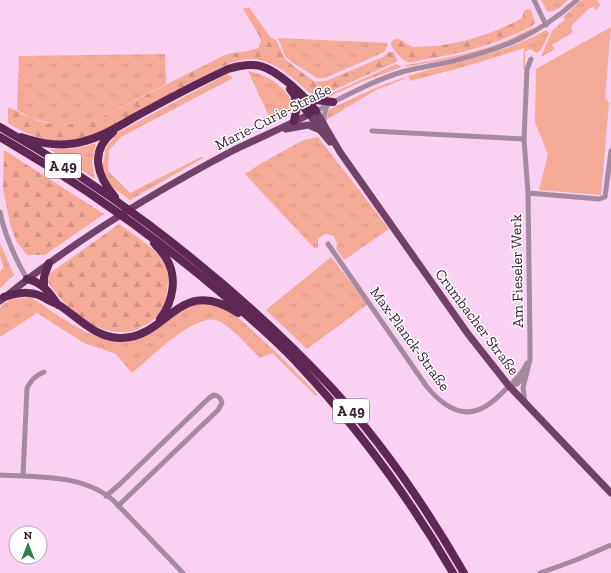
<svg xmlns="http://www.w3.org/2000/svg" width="611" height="573" viewBox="0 0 611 573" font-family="'Zilla Slab',serif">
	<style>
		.grass { fill: url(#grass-tufts) }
		.forest { fill: url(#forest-firs) }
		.garden { fill: #f4aa97 }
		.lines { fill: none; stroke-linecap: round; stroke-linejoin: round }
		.minor { stroke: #a5899e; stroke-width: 5 }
		.major { stroke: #714167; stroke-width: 7 }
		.highway { stroke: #5e2754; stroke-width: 8 }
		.labels { text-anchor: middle; stroke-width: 3; stroke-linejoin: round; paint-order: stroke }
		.shield { fill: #fff; stroke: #746270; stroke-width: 1 }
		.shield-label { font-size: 14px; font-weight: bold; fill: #381f33 }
		.street-label { font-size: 15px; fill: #381f33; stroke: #fff }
	</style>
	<defs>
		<pattern id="grass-tufts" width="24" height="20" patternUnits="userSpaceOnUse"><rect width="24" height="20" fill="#f4aa97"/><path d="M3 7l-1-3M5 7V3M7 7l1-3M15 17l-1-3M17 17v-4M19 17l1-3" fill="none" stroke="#d29283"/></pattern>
		<pattern id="forest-firs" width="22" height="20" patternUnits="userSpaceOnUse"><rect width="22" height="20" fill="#f4aa97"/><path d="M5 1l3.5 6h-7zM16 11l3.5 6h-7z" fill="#d29283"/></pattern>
	</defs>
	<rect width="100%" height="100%" fill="#fad1f0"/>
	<path class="grass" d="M541,0H568L559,8L550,12L547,11Z
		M581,0H597L600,5L596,10L593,7L590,8L572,25L571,28L573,32L552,45L555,49L541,57L552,31L565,20L563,17Z
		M535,27C509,50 439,61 404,67L406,65C441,59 478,53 510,39C519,35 527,30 535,27Z
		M546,30L549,33L541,50L537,53L530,49L525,52V69H523L524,48L467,66L410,81L408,76C454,61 503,55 546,30Z
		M278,38L388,43L385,51L380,54L325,78H317L293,63L285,56Z
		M165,54L166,84L94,121L72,125L53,124L31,118L17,110L19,56Z
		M396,64L402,67L361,82L326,98L323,97Z
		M248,71C268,75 284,85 293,104L291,112L272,123Z
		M227,74L233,78L121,137L109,150L108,171L130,193L201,157L203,158L130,200L112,187L102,170L106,148L117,133Z
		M405,77L404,79L376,90L326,120L328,111L330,109L375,88Z
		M318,137L389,229L344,260L336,249L337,244L334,236C327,233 323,234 318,239V247L315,249L245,174L260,164L298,143L304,140Z
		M96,143L92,162L95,179L49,149C68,150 79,149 96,143Z
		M0,243L14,275L0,288V271L4,268L0,256Z
		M331,257L368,304L307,349L266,310Z
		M30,297C53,311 88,339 115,341C140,343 159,326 178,313C186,307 199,303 209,304C212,304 215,306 218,307C239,315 250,329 266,343C284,360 301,377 318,395L316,396L272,353L260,358C250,348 228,323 216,320C194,314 149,359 132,373L116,354L84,343L37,313L0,337V307L9,300Z"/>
	<path class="forest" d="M249,7L270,37L276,40L285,59L300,71L315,82L326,81L383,57L389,52H394L397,60L396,62L320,96L315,95L309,92C290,76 269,54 241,60C236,61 231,63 226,65C199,79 171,93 144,108C119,121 92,140 63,141C43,142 24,133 8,123V107C16,110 23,115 31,118C51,127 73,125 94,121L227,54L248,51L258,48L261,42L259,35L243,9Z
		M527,9L531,10L535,22L532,26C499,43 463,54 426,59C421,60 413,63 408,62C402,61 394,50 391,45V42C399,33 406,47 415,47C452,47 490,36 522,18L524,11Z
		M4,150L104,214L45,255H27L16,241L10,224L3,188Z
		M119,224C135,236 155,247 165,264C169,271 168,282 167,291C166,305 158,319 145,325C141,327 136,331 132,331C97,338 65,308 48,282L49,274Z"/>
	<path class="garden" d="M611,27L605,98L609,103L601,195L539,190L548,154L535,122L536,69Z"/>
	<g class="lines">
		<path class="minor" d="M534,0L546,25
			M316,111C345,96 374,80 405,71C421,67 437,65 453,61C504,48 537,36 577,0
			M324,123V116L327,105
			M372,131L524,139
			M528,193L599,199L605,197L611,151
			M0,212C5,236 15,258 27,279
			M328,244L427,387C443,406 465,422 489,404C494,401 499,396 503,392C512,383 522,375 527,363
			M510,386L517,384L525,376
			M525,402L523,388L530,360V341L528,193L524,139L527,69L531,59
			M0,475C37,477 84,474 114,501L183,573
			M23,476L27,388C31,380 35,376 44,372
			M106,496L120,484L209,398L214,395C219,396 221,398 222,403L218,410L118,506
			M540,573L576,560L611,545"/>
		<path class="major" d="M309,114L320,130L330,142
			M286,129L308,125L320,130
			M0,301C72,242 152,193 234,150C261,137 289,125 316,111L340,152L468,334L509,386L611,493"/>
		<path class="highway" d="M290,89L309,114
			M307,99L333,102
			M294,121L297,107L295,98
			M0,127C51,156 101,189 148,224C213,273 275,327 331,387C382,443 426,507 464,573
			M113,132C89,152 97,176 115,197
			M0,137C81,184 156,237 227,298C251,319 277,341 299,365C358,428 410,499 453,573
			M21,137C37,142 52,146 69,144C92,142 113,130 133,118C164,101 196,84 228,69C257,60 268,66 290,84C300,93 308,100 316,111
			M154,243C158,248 163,253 166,258C178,277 173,302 160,319
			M27,279C42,282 50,293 58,305
			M44,286V277L49,263
			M4,297C12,295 20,292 28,293C35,293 42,296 48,300C52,302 55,303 59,305C79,318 94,337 120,338C168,339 179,273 238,313"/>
	</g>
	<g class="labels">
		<g class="shield">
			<rect x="45" y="154" width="36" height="24" rx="3"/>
			<rect x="333" y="399" width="36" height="24" rx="3"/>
		</g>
		<g class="shield-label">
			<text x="63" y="171">A 49</text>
			<text x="351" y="416">A 49</text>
		</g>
		<g class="street-label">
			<text transform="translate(273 117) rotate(-27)" y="5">Marie-Curie-Straße</text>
			<text transform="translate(517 271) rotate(-91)" y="5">Am Fieseler Werk</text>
			<text transform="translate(477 322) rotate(53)" y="5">Crumbacher Straße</text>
			<text transform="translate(410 339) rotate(54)" y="5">Max-Planck-Straße</text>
		</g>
	</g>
	<g transform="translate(28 545)"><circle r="19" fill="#ffffff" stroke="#afa5ad"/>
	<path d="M0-3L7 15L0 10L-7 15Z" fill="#2e8051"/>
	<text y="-6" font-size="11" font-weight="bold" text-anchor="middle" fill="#381f33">N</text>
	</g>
</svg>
